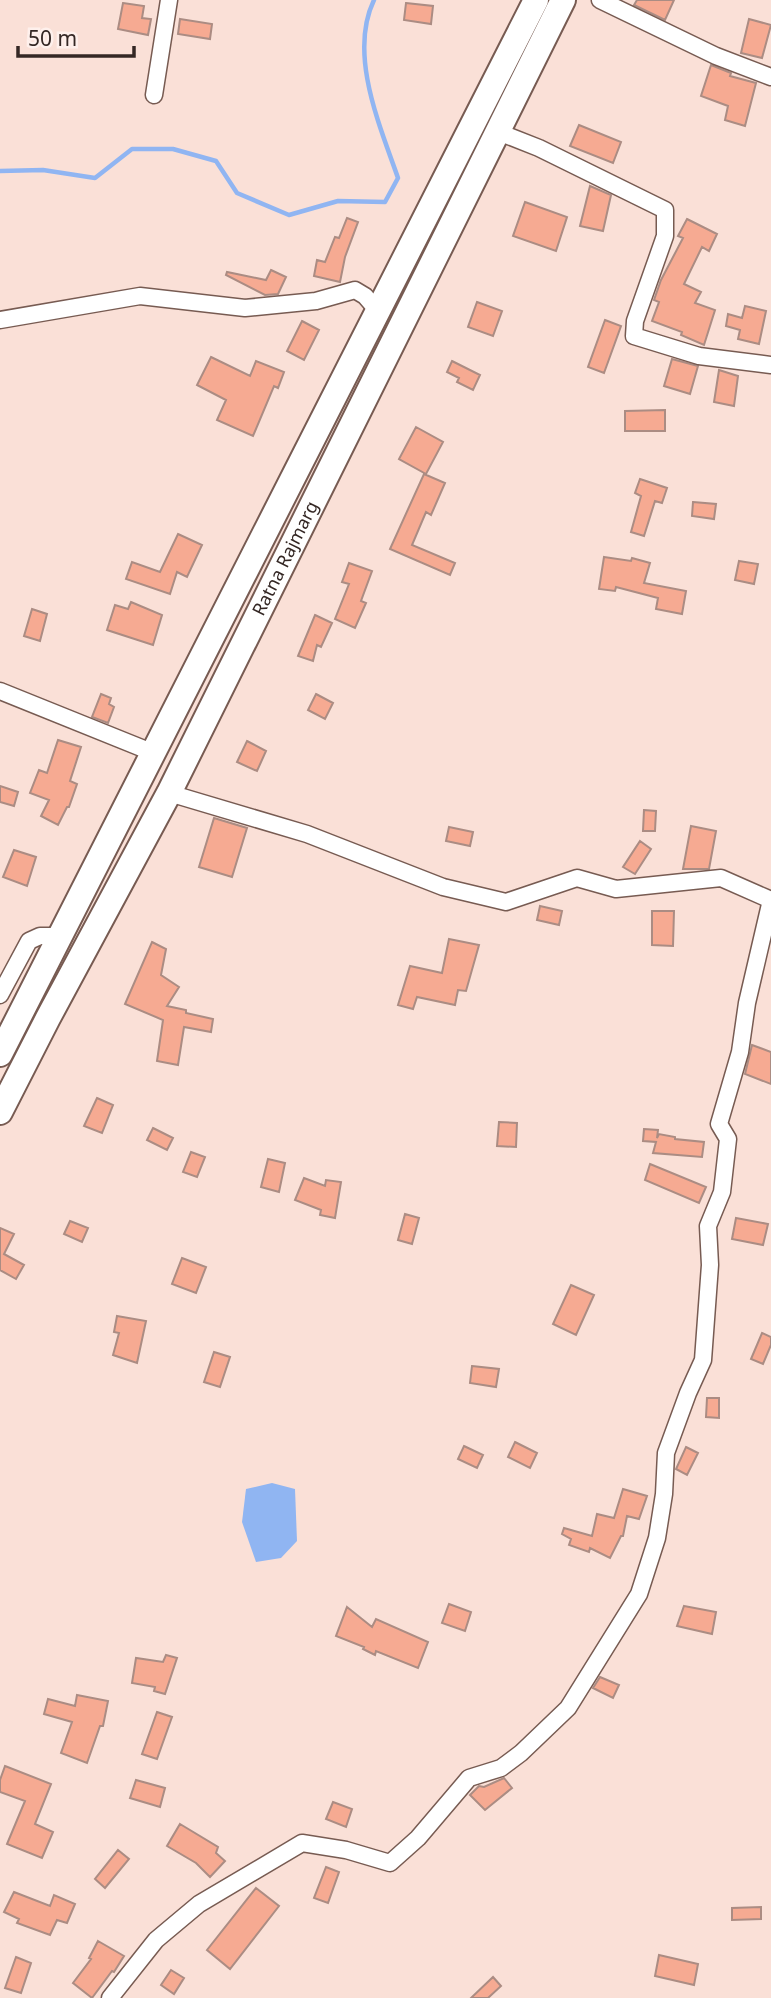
<svg xmlns="http://www.w3.org/2000/svg" width="771" height="1998" viewBox="0 0 771 1998" font-family="'Noto Sans',sans-serif">
	<style>
		.water { fill: #90b5f2 }
		.lines { fill: none; stroke-linecap: round; stroke-linejoin: round }
		.stream { stroke: #90b5f2; stroke-width: 4.5 }
		.building { fill: #f6aa92; stroke: #ab8c83; stroke-width: 2 }
		.minor-casing { stroke: #775b52; stroke-width: 19 }
		.primary-casing { stroke: #775b52; stroke-width: 28 }
		.minor { stroke: #fff; stroke-width: 16 }
		.primary { stroke: #fff; stroke-width: 24 }
		.labels { text-anchor: middle; stroke-width: 7; stroke-linejoin: round; paint-order: stroke }
		.street-label { font-size: 18px; fill: #342724; stroke: #fef0ec }
	</style>
	<rect width="100%" height="100%" fill="#fae0d7"/>
	<path class="water" d="M272,1483L295,1489L297,1541L281,1558L256,1562L242,1522L246,1489Z"/>
	<g class="lines">
		<path class="stream" d="M0,171L43,170L95,178L132,149H173L216,161L237,193L289,215L338,201L385,202L398,178C380,126 348,54 374,0"/>
	</g>
	<path class="building" d="M637,0H674L665,20L634,5Z
		M123,3L144,6L142,18L151,19L148,35L118,29Z
		M406,3L433,6L431,24L404,20Z
		M180,19L212,24L210,39L178,34Z
		M749,19L771,25L762,58L741,53Z
		M711,65L731,73L730,76L756,83L745,126L725,120L728,106L701,96Z
		M579,125L621,142L613,163L570,146Z
		M590,186L611,195L603,231L580,226Z
		M525,202L567,217L556,251L513,236Z
		M347,218L358,222L345,257L340,282L314,276L317,260L325,262L335,237L339,238Z
		M687,219L717,234L709,251L702,247L684,284L701,292L695,303L715,310L704,345L681,335L682,332L652,321L659,302L654,300L661,280L683,238L678,236Z
		M271,270L286,277L278,294L265,295L226,275L227,272L266,280Z
		M477,302L502,311L493,336L468,327Z
		M745,306L766,311L759,344L738,339L740,330L726,326L728,314L742,318Z
		M605,320L621,326L604,373L588,367Z
		M302,321L319,330L304,360L287,351Z
		M211,357L250,376L256,361L284,372L278,388L274,386L253,436L217,420L226,400L197,385Z
		M672,359L698,366L690,394L664,386Z
		M452,361L480,375L473,390L457,382L459,378L447,372Z
		M719,370L738,376L734,406L714,402Z
		M665,410V431H625V411Z
		M416,427L443,442L426,474L399,459Z
		M424,474L445,483L431,515L426,512L412,545L455,563L450,575L390,549Z
		M640,479L667,488L662,503L655,501L644,536L631,532L641,496L635,493Z
		M693,502L716,504L714,519L692,516Z
		M178,534L202,545L187,577L177,572L170,594L126,579L132,562L160,572Z
		M604,557L631,561L632,558L650,563L644,583L686,591L682,614L656,609L658,598L616,587L615,591L599,589Z
		M739,561L758,564L754,584L735,580Z
		M349,563L372,571L361,601L366,603L355,628L335,619L349,584L342,582Z
		M131,602L162,615L153,645L107,630L115,605L128,609Z
		M32,609L47,614L40,641L24,636Z
		M315,615L332,623L321,647L317,645L313,661L298,656Z
		M101,694L111,698L109,704L114,707L108,723L92,717Z
		M316,694L333,703L325,719L308,710Z
		M58,740L81,747L70,781L77,784L69,807H67L58,825L41,816L49,800L30,793L39,770L47,773Z
		M247,741L266,751L257,771L237,762Z
		M0,786L18,792L14,806L0,802Z
		M644,810L656,811L655,831H643Z
		M214,818L247,828L232,877L199,867Z
		M691,826L716,831L709,869H683Z
		M449,827L473,832L470,846L446,841Z
		M640,841L651,849L635,874L623,867Z
		M14,850L36,857L27,886L3,877Z
		M540,906L562,911L559,925L537,920Z
		M652,911H674L673,946L652,945Z
		M449,939L479,945L466,991L458,990L455,1005L417,997L413,1009L398,1005L410,966L442,973Z
		M152,942L166,949L161,975L179,987L167,1006L186,1010V1013L213,1019L211,1032L184,1027L178,1065L157,1061L163,1020L125,1004Z
		M752,1045L771,1052V1084L745,1074Z
		M97,1098L113,1105L102,1133L84,1126Z
		M499,1122L517,1123L516,1147L497,1146Z
		M153,1128L173,1138L167,1150L147,1140Z
		M644,1129L658,1130L657,1138L659,1134L675,1137V1139L704,1142L702,1157L653,1153L656,1142L643,1141Z
		M191,1152L205,1157L197,1177L183,1172Z
		M268,1159L285,1163L279,1192L261,1187Z
		M650,1164L706,1187L699,1203L645,1180Z
		M304,1178L325,1186L326,1180L341,1182L335,1218L320,1215L321,1210L295,1200Z
		M405,1214L419,1218L412,1244L398,1240Z
		M736,1218L768,1224L763,1245L732,1239Z
		M70,1221L88,1228L82,1242L64,1234Z
		M0,1228L14,1234L4,1254L24,1265L16,1279L0,1270Z
		M182,1258L206,1267L196,1293L172,1284Z
		M571,1285L594,1295L576,1335L553,1324Z
		M117,1316L146,1321L137,1363L113,1355L119,1333L114,1332Z
		M762,1333L771,1337V1345L763,1364L751,1359Z
		M214,1352L230,1357L220,1387L204,1382Z
		M472,1366L499,1369L496,1387L470,1383Z
		M707,1398H719V1418L706,1417Z
		M515,1442L537,1453L530,1468L508,1457Z
		M464,1446L483,1455L477,1468L458,1459Z
		M686,1447L698,1453L687,1475L676,1469Z
		M623,1489L647,1496L639,1519L627,1516L623,1536H621L610,1558L590,1548L589,1552L569,1545L571,1539L562,1534L564,1528L592,1536L597,1514L614,1518Z
		M449,1604L471,1612L465,1631L442,1623Z
		M684,1606L716,1612L712,1634L677,1626Z
		M347,1607L372,1627L376,1619L428,1642L418,1668L376,1651L375,1655L363,1649L364,1647L336,1636Z
		M166,1655L177,1658L165,1694L154,1691L155,1687L132,1683L136,1658L163,1662Z
		M600,1677L619,1685L613,1698L593,1688Z
		M77,1695L108,1701L103,1726H100L87,1763L61,1753L72,1722L44,1714L48,1699L75,1706Z
		M157,1712L172,1717L157,1759L142,1754Z
		M5,1766L51,1784L35,1824L53,1832L42,1858L7,1844L25,1801L0,1792V1780Z
		M504,1778L512,1788L485,1810L470,1795L479,1786L484,1787Z
		M136,1780L165,1788L160,1807L130,1798Z
		M333,1802L352,1809L346,1827L326,1819Z
		M180,1824L218,1847L216,1853L225,1861L210,1877L196,1863L167,1846Z
		M118,1850L129,1859L105,1888L95,1879Z
		M326,1867L339,1872L328,1903L314,1898Z
		M256,1888L279,1906L230,1969L207,1950Z
		M14,1892L50,1906L54,1895L75,1904L67,1923L57,1920L50,1935L17,1923L19,1919L4,1912Z
		M761,1907V1919L732,1920V1908Z
		M98,1941L124,1956L114,1972L112,1971L92,1998L73,1983L91,1959L89,1958Z
		M659,1955L698,1964L694,1985L655,1976Z
		M16,1957L31,1963L21,1993L5,1988Z
		M171,1970L184,1978L174,1994L161,1985Z
		M493,1977L501,1986L488,1998H471Z"/>
	<g class="lines">
		<g class="minor-casing">
			<path id="minor" d="M600,0L716,56L771,77
				M154,95L169,0
				M496,131L539,148L665,210V236L635,321L634,336L699,356L771,365
				M0,320L140,296L245,308L316,301L355,290L365,296L378,311
				M0,691L154,753
				M169,793L307,834L443,887L506,902L577,878L616,889L721,878L771,900
				M0,995L29,941L40,936H59
				M110,1998L156,1940L199,1904L302,1843L346,1850L390,1863L418,1838L469,1778L501,1768L521,1753L568,1708L639,1594L657,1538L664,1494L666,1453L688,1393L703,1360L710,1265L708,1226L722,1192L728,1139L719,1124L740,1052L747,1003L771,900"/>
		</g>
		<g class="primary-casing">
			<g id="primary">
				<path d="M0,1054L536,0"/>
				<path id="s1" d="M0,1112L48,1018L169,793L563,0"/>
			</g>
		</g>
		<use href="#minor" class="minor"/>
		<use href="#primary" class="primary"/>
	</g>
	<g class="labels">
		<g class="street-label">
			<text dy="6" stroke="none"><textPath href="#s1" startOffset="623">Ratna Rajmarg</textPath></text>
		</g>
	</g>
	<path d="M18 46v10h116v-10" fill="none" stroke="#342724" stroke-width="3.5"/>
	<text x="28" y="46" font-size="21" fill="#342724" stroke="#fef0ec" stroke-width="5" paint-order="stroke">50 m</text>
</svg>
